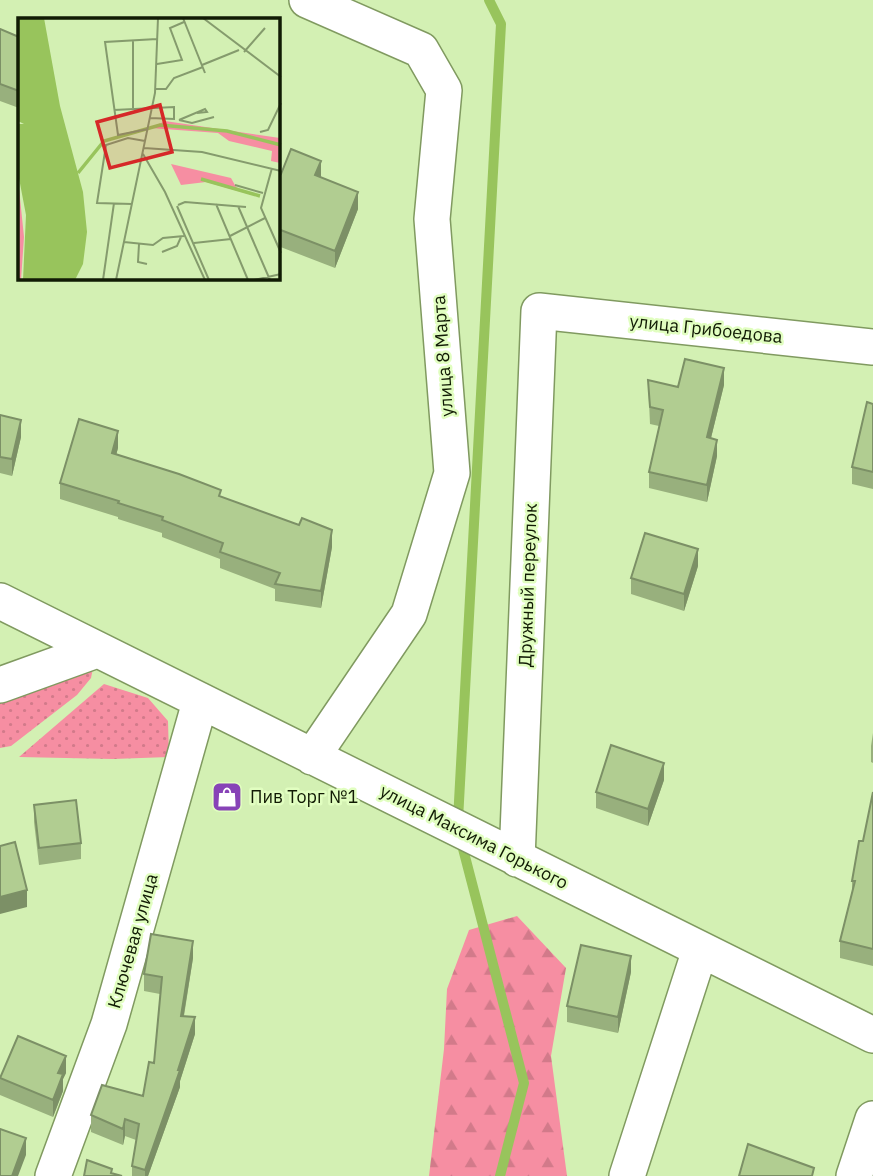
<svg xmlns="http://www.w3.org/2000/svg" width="873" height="1176" viewBox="0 0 873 1176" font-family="'IBM Plex Sans',sans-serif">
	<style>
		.grass { fill: url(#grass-dots) }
		.forest { fill: url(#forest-firs) }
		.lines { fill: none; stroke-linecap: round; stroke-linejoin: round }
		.stream { stroke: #98c45c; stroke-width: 10 }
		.minor-casing { stroke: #809a60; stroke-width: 38 }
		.minor { stroke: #fff; stroke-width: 35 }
		.wall { fill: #98b07d }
		.shaded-wall { fill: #7c9066 }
		.building { fill: #b1cd91; stroke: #7c9066; stroke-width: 2 }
		.labels { text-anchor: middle; stroke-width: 5; stroke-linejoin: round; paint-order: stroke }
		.street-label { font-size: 18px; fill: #111b04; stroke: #e1fec0 }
		.poi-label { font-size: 18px; fill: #111b04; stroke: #e1fec0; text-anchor: start }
		.inset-river { fill: none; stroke: #98c45c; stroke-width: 3.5 }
		.inset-road { fill: none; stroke: #859b6d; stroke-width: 2 }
		.view { fill: #d62828; fill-opacity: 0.15; stroke: #d62828; stroke-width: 3.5 }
		.inset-edge { fill: none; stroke: #111b04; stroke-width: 3.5 }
	</style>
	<defs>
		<pattern id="grass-dots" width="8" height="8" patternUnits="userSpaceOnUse" patternTransform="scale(1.75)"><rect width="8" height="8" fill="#f68ea2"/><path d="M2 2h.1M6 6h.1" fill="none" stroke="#d27a8a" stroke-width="1.8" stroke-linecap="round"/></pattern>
		<pattern id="forest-firs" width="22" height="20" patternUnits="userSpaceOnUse" patternTransform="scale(1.75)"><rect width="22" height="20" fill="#f68ea2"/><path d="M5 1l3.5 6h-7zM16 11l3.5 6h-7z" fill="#d27a8a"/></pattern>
	</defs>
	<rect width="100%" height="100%" fill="#d3f0b3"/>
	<path class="grass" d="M94,663L91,678L77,695L11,746L0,748V700Z
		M104,684L148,698L168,721L169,757L113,759L19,757Z"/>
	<path class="forest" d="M517,916L566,968L551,1056L567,1176H429L444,1049L447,989L469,930Z"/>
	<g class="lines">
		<path class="stream" d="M458,820L501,24L489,0
			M461,841L524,1083L500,1176"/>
		<g class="minor-casing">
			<path id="minor" d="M307,0L421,50L444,90L432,219L452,473L409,614L312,757
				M0,601L873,1035
				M0,685L97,650
				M517,859L539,311L873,347
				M53,1176L109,1024L200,702
				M627,1176L700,950
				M854,1176L873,1119"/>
		</g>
		<use href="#minor" class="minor"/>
	</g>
	<path class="wall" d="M0,29L19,37V108L0,101Z
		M278,173L321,178L358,209L335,268L278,246Z
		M648,380L678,387L724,385L711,438L717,456L707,502L649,488V472L659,426L650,424Z
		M873,404V489L852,484V467Z
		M0,415L21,437L12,476L0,473Z
		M118,448L116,455L221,497L332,547L321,608L275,601V589L220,568V559L162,537V533L118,519V517L60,499V483Z
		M698,566L684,611L631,594V578Z
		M873,733V763L871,762V746Z
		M664,780L648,826L596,808V792Z
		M873,792V966L840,958V941L852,892V881L863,841Z
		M34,805L81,843V859L39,865L34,822Z
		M193,958L184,1016L195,1034L180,1081V1087L148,1176H132V1166L136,1140L125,1136L123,1145L91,1132V1115L143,1096L154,1063L160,994L144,991V974Z
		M631,972L618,1033L567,1022V1006Z
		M66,1073L63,1079V1091L53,1117L0,1095V1078Z"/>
	<path class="shaded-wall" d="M321,161V177L315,175Z
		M358,192V209L335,268V251Z
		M724,368V385L707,454V437Z
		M21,420V437L12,476V459Z
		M118,431V448L112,470V453Z
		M717,440V456L707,502V485Z
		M332,530V547L321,608V591Z
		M698,549V566L684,611V594Z
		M664,763V780L648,826V809Z
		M27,890V907L0,914V897Z
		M193,941V958L181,1032V1016Z
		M631,956V972L618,1033V1017Z
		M195,1017V1034L180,1081V1087L148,1176H145V1170Z
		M66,1056V1073L63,1079V1091L53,1117V1100L58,1073Z
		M125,1119V1136L123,1145V1129Z
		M26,1138V1155L18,1176H12Z"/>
	<path class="building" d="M0,29L19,37V91L0,84Z
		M291,149L321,161L315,175L358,192L335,251L278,229V173L281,174Z
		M685,359L724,368L707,437L717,440L707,485L649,472L663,410L650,407L648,380L678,387Z
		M867,402L873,404V472L852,467Z
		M0,415L21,420L12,459L0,457Z
		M79,419L118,431L112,453L179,474L221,490L219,496L299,525L302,518L332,530L321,591L275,584L280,573L220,552L223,543L162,520L163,517L118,503L119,501L60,483Z
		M645,533L698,549L684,594L631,578Z
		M611,745L664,763L648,809L596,792Z
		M873,792V949L840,941L855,881H852L859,841H863Z
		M76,800L81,843L39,848L34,805Z
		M15,842L27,890L0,897V846Z
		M151,934L193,941L181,1016L195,1017L178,1070H180L145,1170L132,1166L139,1124L125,1119L123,1129L91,1115L102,1085L143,1096L149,1062L154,1063L162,977L144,974Z
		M581,945L631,956L618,1017L567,1006Z
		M18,1036L66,1056L58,1073L63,1074L53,1100L0,1078Z
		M0,1129L26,1138L12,1176H0Z
		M748,1144L814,1168L812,1176H739Z
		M87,1160L112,1169L111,1173L122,1176H84Z"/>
	<defs>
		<g id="shop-square" transform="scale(1.575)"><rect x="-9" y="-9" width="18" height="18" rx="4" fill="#8743b7" stroke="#e1fec0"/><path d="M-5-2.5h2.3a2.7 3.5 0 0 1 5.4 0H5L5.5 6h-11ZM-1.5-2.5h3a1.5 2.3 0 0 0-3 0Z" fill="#fff"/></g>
	</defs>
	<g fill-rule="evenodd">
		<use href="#shop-square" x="227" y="797"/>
	</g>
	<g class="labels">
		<g class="street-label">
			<text transform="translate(706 329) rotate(6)" y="6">улица Грибоедова</text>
			<text transform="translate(443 356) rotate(-94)" y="6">улица 8 Марта</text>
			<text transform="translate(528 585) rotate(-88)" y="6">Дружный переулок</text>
			<text transform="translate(474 837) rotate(27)" y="6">улица Максима Горького</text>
			<text transform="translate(133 941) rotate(-74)" y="6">Ключевая улица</text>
		</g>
		<g class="poi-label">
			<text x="250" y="803">Пив Торг №1</text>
		</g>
	</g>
	<g transform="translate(18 18)">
		<rect width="262" height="262" fill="#d3f0b3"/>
		<path d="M147,103L262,120V145L253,143L254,133L211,123L200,115L133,110ZM153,146L213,160L218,169L234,177L188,164L163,167ZM0,161L6,219L3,262H0Z" fill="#f68ea2"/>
		<path d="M0,0H26L42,88L65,174L69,214L65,246L57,262H5L8,197L0,155V106H6L0,103Z" fill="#98c45c"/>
		<path class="inset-river" d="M60,155L86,123L142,107L209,113L263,127M183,161L242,178"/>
		<path class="inset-road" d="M165,0L187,55M185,0L263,59M226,34L247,10M139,46L164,42L152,10L166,4M184,47L221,32M137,71H148L156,60L185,49M115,90V23M96,92L156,89V101L132,100M161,102L187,91L189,94L179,95M161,102L174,105L196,99M130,111L100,117L87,24L139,21M242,114L250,112L263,85M126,130L184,134L263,153M125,136L147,174L187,262M254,150L243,190L263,235M217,167L245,175M114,186L79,185L88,127L110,120L127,123M198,186L230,262M160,187L167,184L228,189M159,188L191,262M220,188L252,262M212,218L247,200M106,224L135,227L145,220L166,218M176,225L213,221M121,226L120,244L129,246M144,234L159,228L163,219M85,262L96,185M98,262L137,75L140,0M236,262L263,256"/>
		<path class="view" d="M142,87L154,134L92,150L79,104Z"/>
		<rect width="262" height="262" class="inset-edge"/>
	</g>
</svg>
